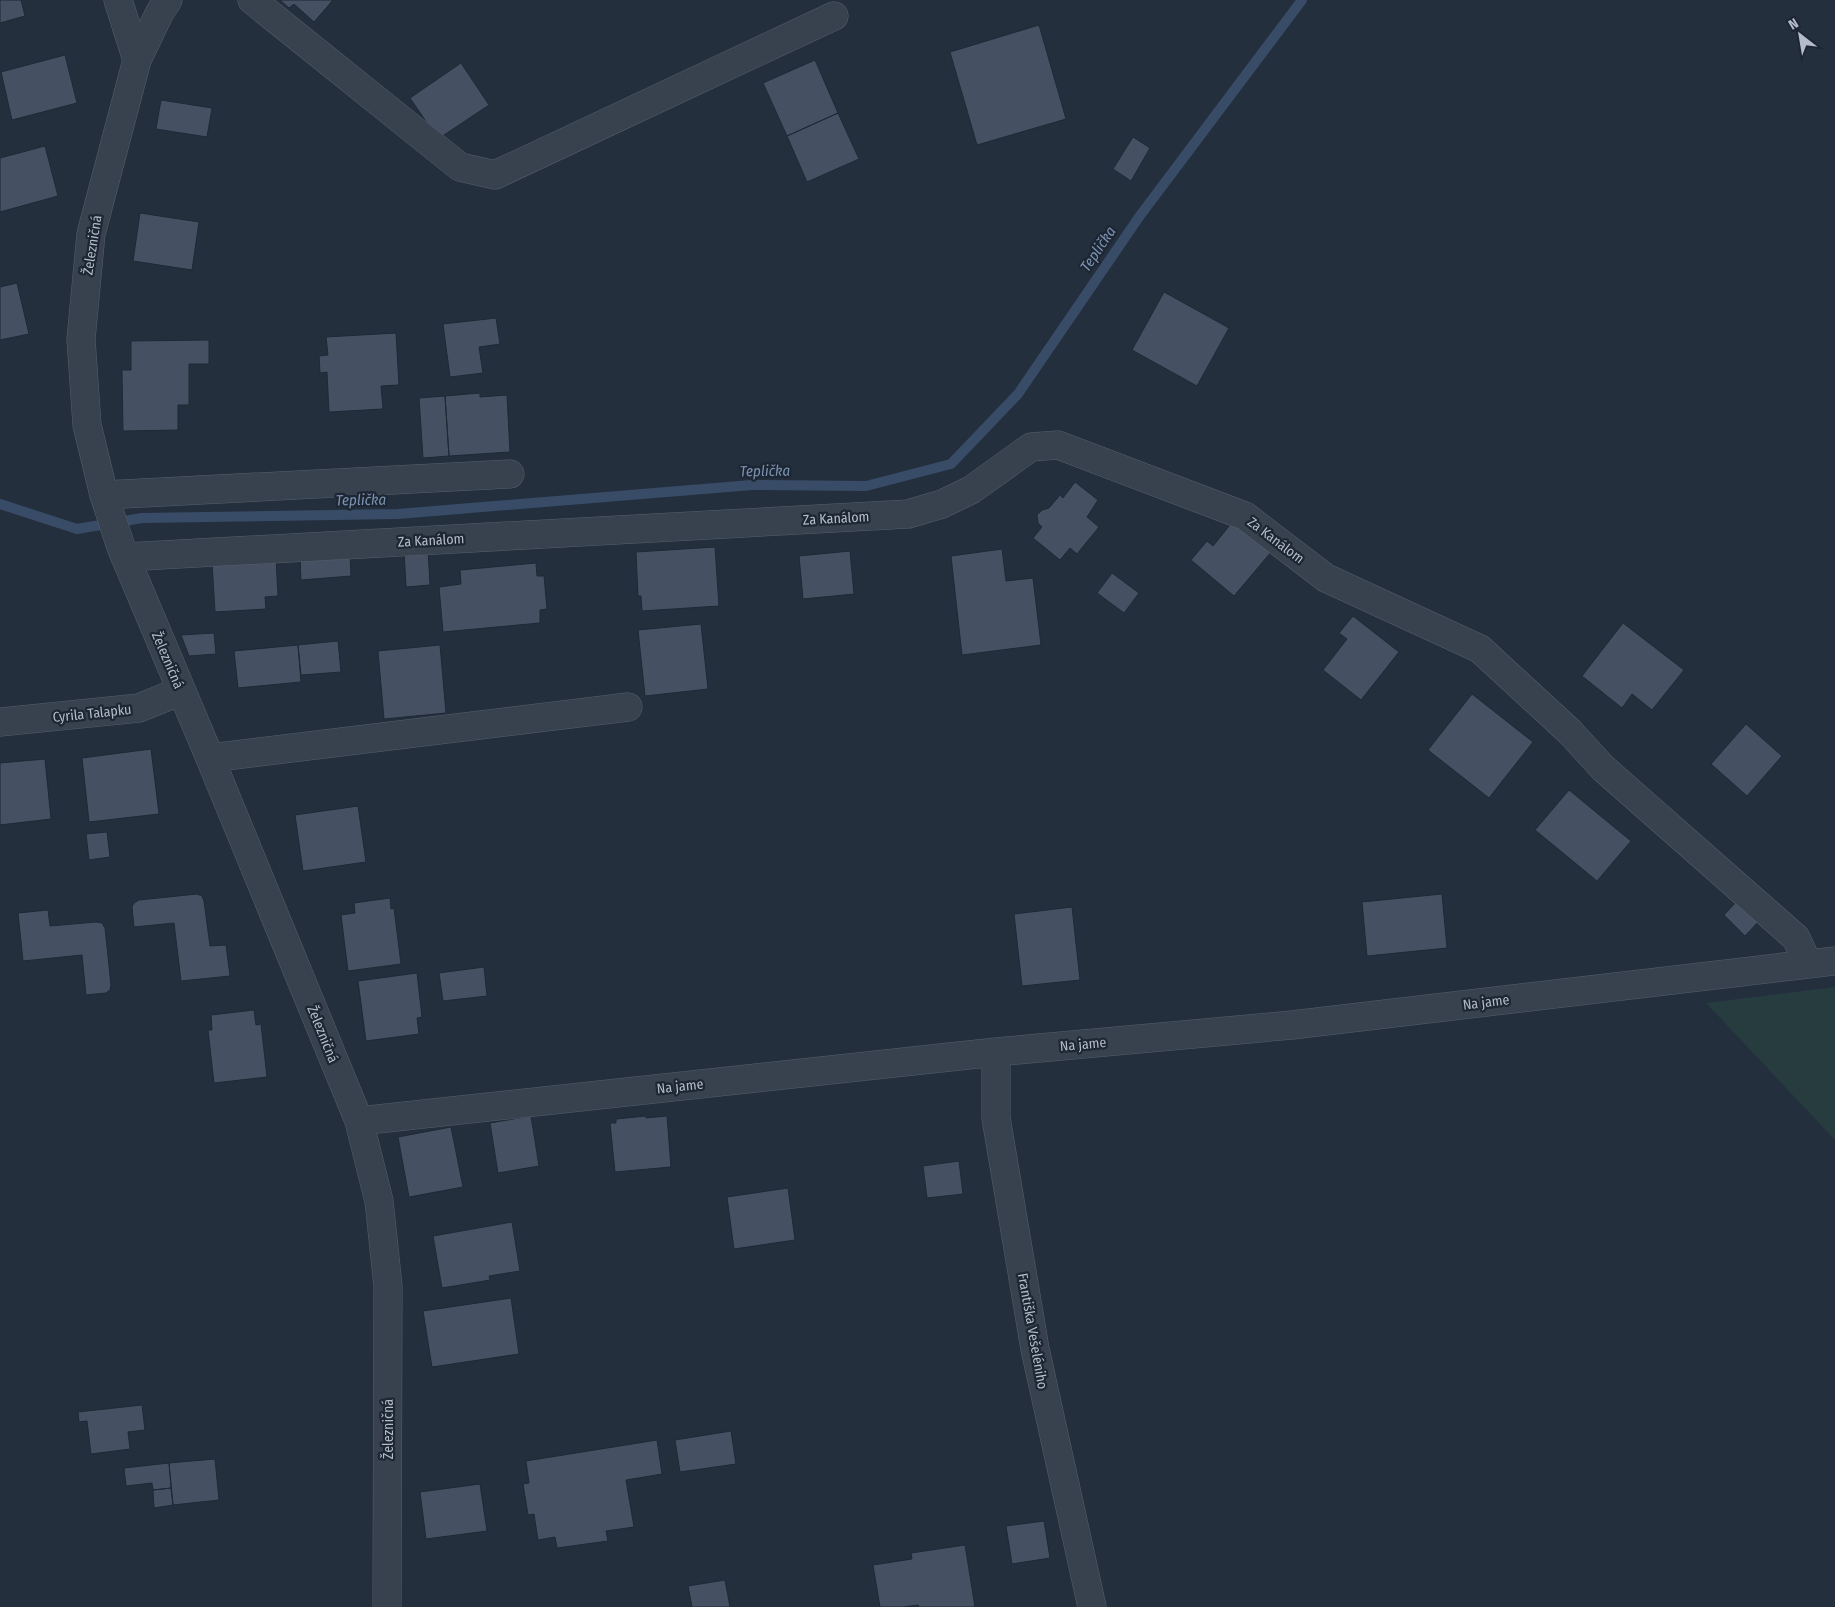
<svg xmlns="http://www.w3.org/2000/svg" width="1835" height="1607" viewBox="0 0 1835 1607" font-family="'Fira Sans Condensed',sans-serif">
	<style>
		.green { fill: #263c3f }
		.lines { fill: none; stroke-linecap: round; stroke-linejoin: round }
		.stream { stroke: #394c67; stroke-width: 10 }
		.building { fill: #455162; stroke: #1f2835 }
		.minor-casing { stroke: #565f6c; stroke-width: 29 }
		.minor { stroke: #38414e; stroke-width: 28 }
		.labels { text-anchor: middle; stroke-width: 4.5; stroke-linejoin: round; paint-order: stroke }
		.street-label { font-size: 14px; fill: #b4bcc9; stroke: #1d2633 }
		.water-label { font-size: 15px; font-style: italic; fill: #7c92b1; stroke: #1d2633 }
	</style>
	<rect width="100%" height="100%" fill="#242f3e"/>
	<path class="green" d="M1835,987V1140L1706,1003Z"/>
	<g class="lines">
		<path class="stream" d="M0,504L77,529L142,518L398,514L752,485L866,486L951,464L1018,394L1139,217L1302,0"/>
	</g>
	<path class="building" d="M0,0H21L25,16L0,23Z
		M280,0H333L314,22L294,4L289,8Z
		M1039,25L1066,119L977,145L950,52Z
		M65,55L77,103L12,120L1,72Z
		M815,60L838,113L787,136L763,83Z
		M461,63L489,105L438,139L410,98Z
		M161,100L212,108L207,137L156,129Z
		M838,113L859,159L807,182L787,136Z
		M1133,137L1150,148L1131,181L1113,169Z
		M45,146L58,196L0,212V158Z
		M140,213L199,222L192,270L133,261Z
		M17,283L29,334L0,340V287Z
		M1164,292L1229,328L1197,386L1132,350Z
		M496,318L500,344L479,347L483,373L450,377L443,324Z
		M396,333L399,385L381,386L383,409L329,412L327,372L320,373L319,356L328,355L326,337Z
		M209,340V364H189V405H178V430L123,431L122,370H131V341Z
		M480,393V397L507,395L510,452L449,456L445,396Z
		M445,396L449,456L423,458L419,398Z
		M1075,482L1098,500L1087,517L1099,527L1077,554L1070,548L1060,560L1033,538L1042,527L1038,523L1037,515L1042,510L1049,508L1060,495L1063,498Z
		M1234,520L1272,551L1234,596L1191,560L1207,541L1213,546Z
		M715,547L719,606L642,611L641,596H638L636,552Z
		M428,549L430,585L406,587L404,550Z
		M1002,549L1006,581L1033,578L1041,645L962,655L951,556Z
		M850,551L854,594L803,599L799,556Z
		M350,554L351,576L301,580L300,557Z
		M276,558L278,596L265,597L266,609L215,612L212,562Z
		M536,563L537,576H544L547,609L540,610V623L443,632L439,587L461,584L460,570Z
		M1112,573L1139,593L1124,613L1097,593Z
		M1353,616L1399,652L1361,700L1323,670L1347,639L1339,633Z
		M1623,623L1684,670L1652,710L1632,694L1622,708L1582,676Z
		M701,624L708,689L645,696L638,630Z
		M214,633L216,654L189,656L181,635Z
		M338,641L341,672L301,675L298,645Z
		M298,645L301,682L238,688L234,651Z
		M440,645L446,713L384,719L378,651Z
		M1472,694L1533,742L1489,798L1428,750Z
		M1746,724L1782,756L1747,796L1711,764Z
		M151,749L159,814L89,822L82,758Z
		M45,759L51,819L0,825V763Z
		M1569,790L1631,841L1597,881L1535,830Z
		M358,806L366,862L303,871L295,815Z
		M107,832L110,857L89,860L86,834Z
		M197,894L202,896L204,901L210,946L226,945L230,976L181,981L174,923L134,927L132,907L134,903L139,900Z
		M1442,894L1447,948L1367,956L1362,902Z
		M390,898L391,909L394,908L401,964L348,971L341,915L355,913L354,903Z
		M1738,900L1759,921L1745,936L1724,915Z
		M1072,907L1080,980L1022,986L1014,914Z
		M48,910L50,926L96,922L102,923L105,928L111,985L110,990L106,993L86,995L82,955L23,961L18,913Z
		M484,967L487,996L443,1001L439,973Z
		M417,973L422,1017L417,1018L419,1034L366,1041L358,981Z
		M254,1010L256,1025L261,1024L267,1077L214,1083L208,1030H212L211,1015Z
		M531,1116L539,1166L498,1173L490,1123Z
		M646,1116V1118L667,1116L671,1167L615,1172L610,1123H616V1119Z
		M451,1127L463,1187L409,1197L398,1137Z
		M959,1161L963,1194L927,1198L923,1166Z
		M788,1188L795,1240L734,1249L727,1197Z
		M512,1222L520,1271L489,1276L490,1280L442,1288L433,1236Z
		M511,1298L519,1354L432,1367L423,1311Z
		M142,1405L145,1430L128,1432L130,1449L91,1454L87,1421L79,1422L78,1412Z
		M731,1431L736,1464L680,1472L675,1440Z
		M657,1440L662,1474L626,1480L634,1527L606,1531L608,1541L557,1548L555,1537L538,1540L534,1514L528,1515L523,1484L529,1483L526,1461Z
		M215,1459L219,1500L173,1505L169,1463Z
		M169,1463L171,1488L153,1490L152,1483L126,1486L124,1468Z
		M480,1484L487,1531L426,1539L420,1492Z
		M171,1488L173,1505L154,1508L153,1490Z
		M1044,1521L1050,1558L1012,1564L1006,1526Z
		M965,1545L975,1607H919L918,1605L903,1607H880L873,1565L912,1559L911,1553Z
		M725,1580L730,1607H692L688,1586Z"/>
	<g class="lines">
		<g class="minor-casing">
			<path id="minor" d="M118,0L137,60
				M168,0L160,12L137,60L91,234L81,339L87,425L104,495L121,547L210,758L359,1121L379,1201L388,1286L387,1607
				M252,0L460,167L495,175L834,16
				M104,495L510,474
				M125,557L908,514L942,504L971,490L1031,447L1058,445L1245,516L1326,578L1480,649L1570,732L1603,768L1796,938L1808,964
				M0,722L139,708L181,691
				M210,758L628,707
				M996,1052V1118L1035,1349L1092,1607
				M359,1121L996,1052L1292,1025L1835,961"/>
		</g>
		<use href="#minor" class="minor"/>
	</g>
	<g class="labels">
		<g class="street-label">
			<text transform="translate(92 245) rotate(-81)" y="5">Železničná</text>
			<text transform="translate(836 518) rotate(-3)" y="5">Za Kanálom</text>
			<text transform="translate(431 540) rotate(-3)" y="5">Za Kanálom</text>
			<text transform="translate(1276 540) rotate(37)" y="5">Za Kanálom</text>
			<text transform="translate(168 660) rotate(67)" y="5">Železničná</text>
			<text transform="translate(92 713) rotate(-6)" y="5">Cyrila Talapku</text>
			<text transform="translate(1486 1002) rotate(-7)" y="5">Na jame</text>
			<text transform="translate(323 1034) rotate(68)" y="5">Železničná</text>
			<text transform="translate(1083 1044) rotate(-5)" y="5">Na jame</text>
			<text transform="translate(680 1086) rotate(-6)" y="5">Na jame</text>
			<text transform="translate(1033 1331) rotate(80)" y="5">Františka Vešeléniho</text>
			<text transform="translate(388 1429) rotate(-90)" y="5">Železničná</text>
		</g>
		<g class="water-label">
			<text transform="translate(1098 249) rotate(-56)" y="5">Teplička</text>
			<text transform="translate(765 471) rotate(-1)" y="5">Teplička</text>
			<text transform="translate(361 500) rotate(-1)" y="5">Teplička</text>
		</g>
	</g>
	<g transform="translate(1800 35) rotate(329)" stroke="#1d2633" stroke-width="4" paint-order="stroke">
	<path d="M0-4L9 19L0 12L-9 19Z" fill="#b4bcc9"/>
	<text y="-8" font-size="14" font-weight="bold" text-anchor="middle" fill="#b4bcc9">N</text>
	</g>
</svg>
